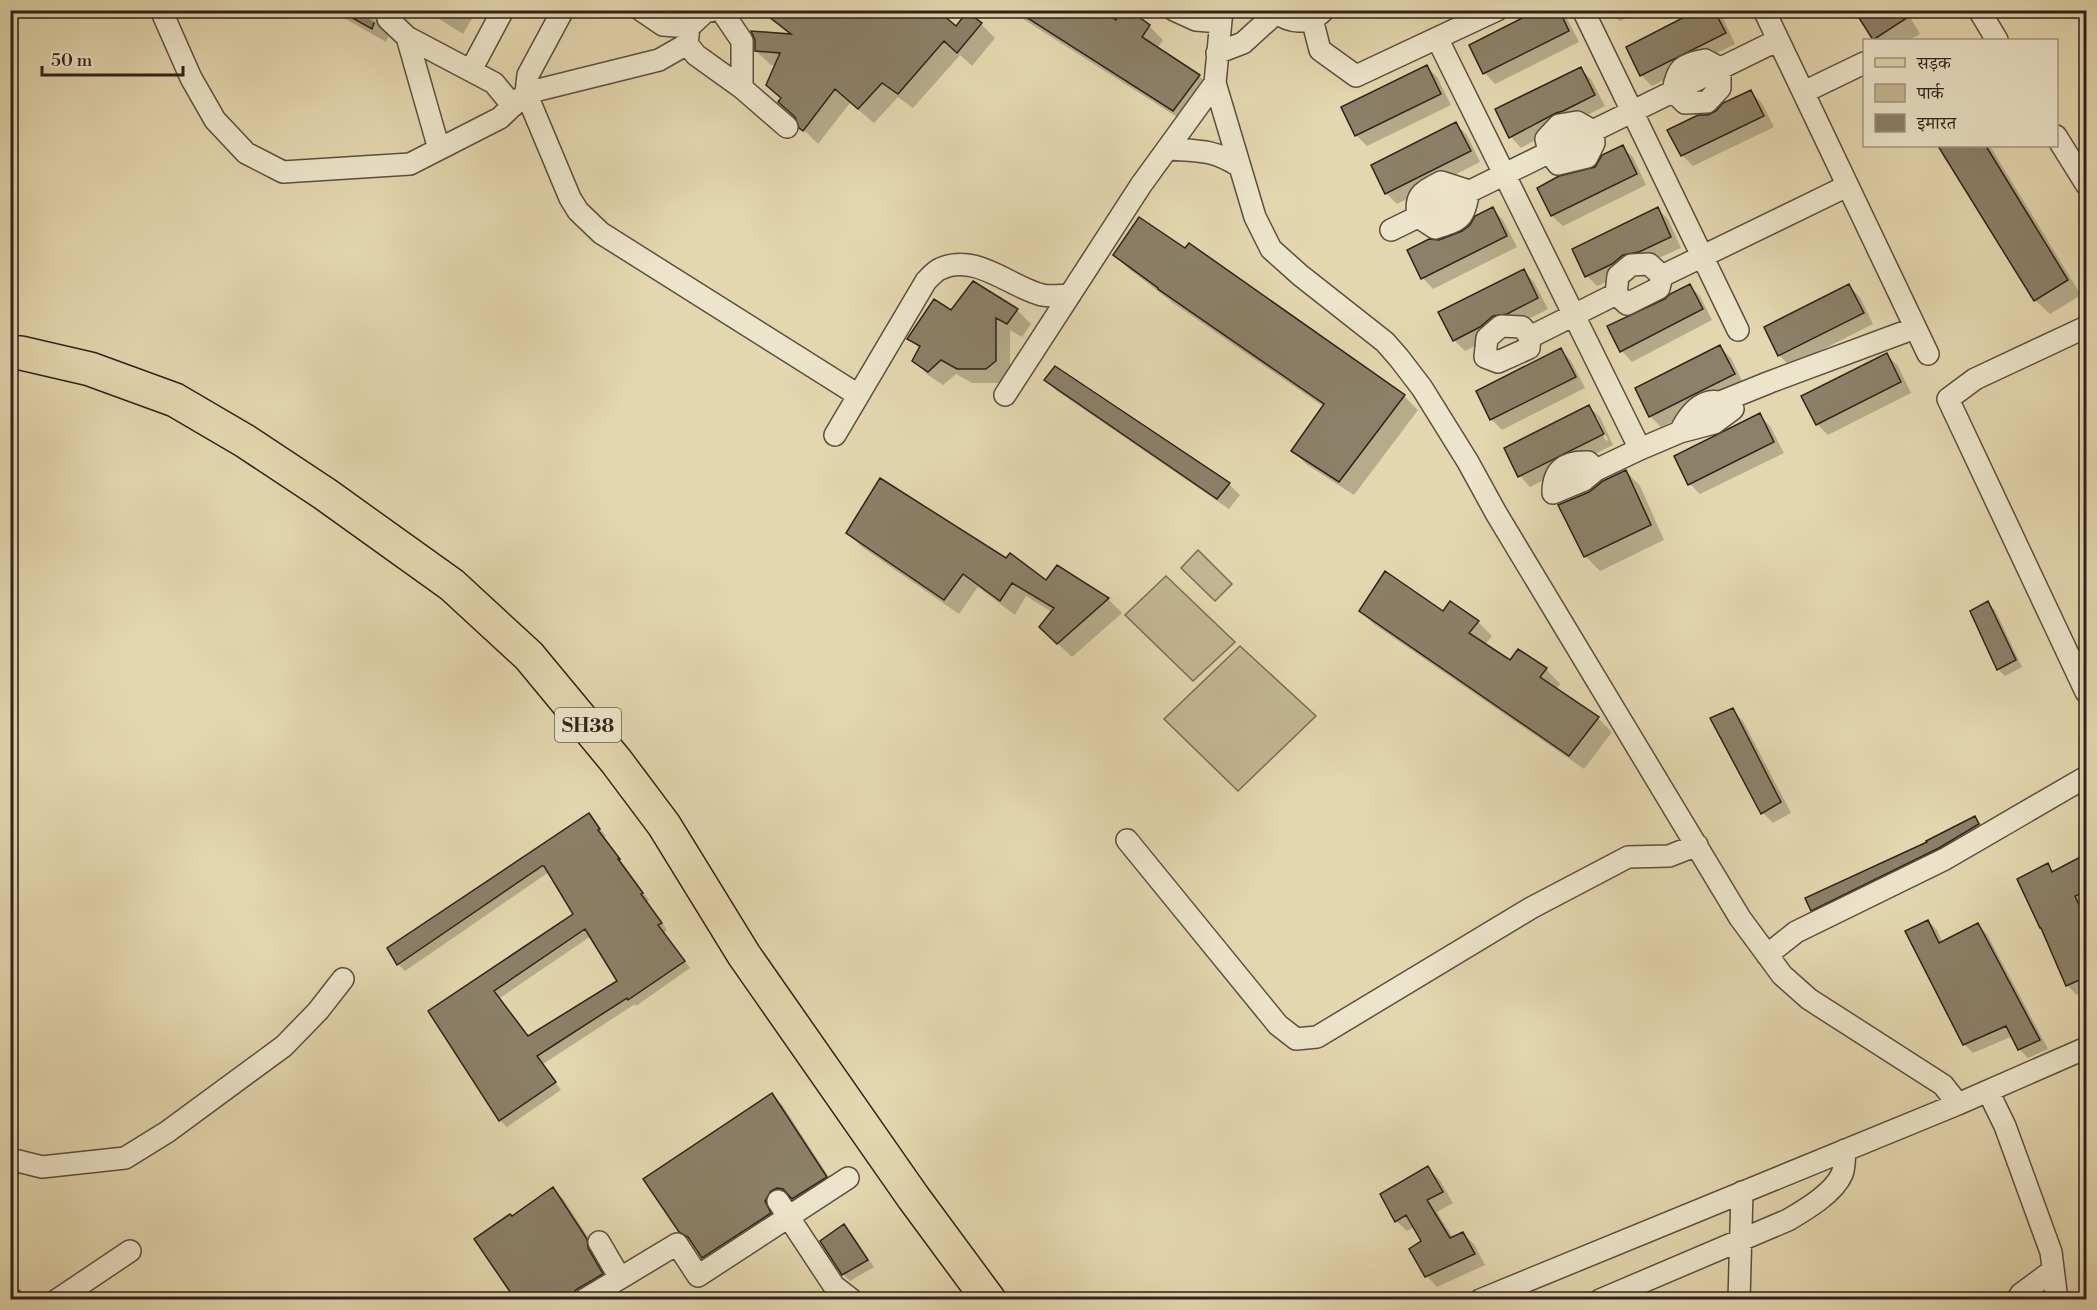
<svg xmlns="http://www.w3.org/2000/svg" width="2097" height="1310" viewBox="0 0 2097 1310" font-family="'Libre Bodoni','Noto Serif Devanagari',serif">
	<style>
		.green { fill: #c5b896; stroke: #796d58; stroke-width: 1.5 }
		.shadow { fill: #0003; fill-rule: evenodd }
		.building { fill: #8c8068; stroke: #2d221b; stroke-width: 1.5; fill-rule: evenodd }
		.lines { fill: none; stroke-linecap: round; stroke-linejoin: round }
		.minor-tunnel { stroke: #bfb391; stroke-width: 21; stroke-dasharray: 21 10; stroke-linecap: butt }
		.minor-casing { stroke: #5b4f40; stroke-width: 24 }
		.primary-casing { stroke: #2d221b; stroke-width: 36 }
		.minor { stroke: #ede5cb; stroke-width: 21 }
		.primary { stroke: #e4d7af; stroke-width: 33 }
		.labels { text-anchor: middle; stroke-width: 4.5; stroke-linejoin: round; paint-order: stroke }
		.shield { fill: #ede5cb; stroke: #675c50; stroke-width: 1.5 }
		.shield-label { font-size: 20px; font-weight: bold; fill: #2d221b }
	</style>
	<rect width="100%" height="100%" fill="#e4d7af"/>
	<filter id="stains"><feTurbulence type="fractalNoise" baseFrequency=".00333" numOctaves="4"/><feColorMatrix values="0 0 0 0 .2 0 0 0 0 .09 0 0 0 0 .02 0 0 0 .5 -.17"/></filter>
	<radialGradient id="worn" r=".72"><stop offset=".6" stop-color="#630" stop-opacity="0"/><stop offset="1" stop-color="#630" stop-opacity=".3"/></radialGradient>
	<path class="green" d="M1198,550L1232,584L1215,601L1181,568Z
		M1166,576L1235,642L1193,681L1125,615Z
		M1240,646L1316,716L1238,791L1164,719Z"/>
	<path class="shadow" d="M330,10H405L399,21L393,25L386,42Z
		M425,10H477L463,34Z
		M762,10L957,28L981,24L995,38L972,66L960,55L913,108L898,97L874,123L850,103L818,144L801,127L798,120L782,99L776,65H771L756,51L791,36Z
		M1009,10H1100L1117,22L1149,26L1163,40L1157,49L1199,76L1214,90L1188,124Z
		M1542,10H1561L1565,15L1579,42L1495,84L1485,73Z
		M1610,10H1642L1620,21Z
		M1702,10H1716L1722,16L1735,44L1652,86L1641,75Z
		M1906,10L1920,34L1909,40H1875L1874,39Z
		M1426,66L1437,77L1451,105L1367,146L1357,136L1343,108Z
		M1580,69L1591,79L1605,106L1574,122L1567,123L1521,148L1511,137L1497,110Z
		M1751,92L1762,103L1774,127L1693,166L1682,155L1708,116Z
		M1456,124L1467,135L1480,162L1397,204L1386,193Z
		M1940,146H1990L2081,295L2050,314L2035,300Z
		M1622,147L1633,157L1646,185L1563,226L1552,216L1539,188L1595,169Z
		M1493,209L1503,220L1517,247L1433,289L1423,278L1439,242L1462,233Z
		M1658,209L1668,219L1681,248L1597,286L1587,276Z
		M1115,255L1404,396L1418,410L1354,495L1306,464L1292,450L1324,407L1173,303L1129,269Z
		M1524,271L1534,282L1548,309L1465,351L1454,340Z
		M1689,285L1700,296L1712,320L1632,362L1622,351L1609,327L1666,301Z
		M1849,286L1860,297L1873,324L1790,366L1779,355Z
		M1017,310L1031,324L1022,337L1010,330V376L1001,383H972L956,374L943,385L928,375L914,361L920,349L909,338L951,312Z
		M1720,347L1731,358L1744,385L1661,427L1650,416Z
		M1561,350L1571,361L1585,388L1502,430L1491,419Z
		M1887,355L1898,366L1911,393L1828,435L1817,424Z
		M1055,368L1229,484L1240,495L1229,509L1057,391L1046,380Z
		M1589,407L1600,417L1613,445L1530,487L1520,476ZM1594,417H1597L1608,440L1606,441Z
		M1759,415L1770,426L1784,453L1700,494L1690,484Z
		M1626,471L1640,486L1664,540L1600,571L1585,556L1590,493Z
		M848,533L1006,560L1046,582L1058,567L1108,599L1122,613L1072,657L1055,641L1052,612L1026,596L1015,615L978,587L959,614L862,547Z
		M1988,603L1995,610L2022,667L2005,676L1998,669Z
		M1360,611L1443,613L1478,622L1492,636L1485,645L1510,662L1546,669L1560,684L1556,690L1598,718L1612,732L1584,769L1375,625Z
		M1732,710L1743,721L1791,813L1773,823L1763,813Z
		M588,815L606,836L604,837L649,900L647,902L667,930L664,933L690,968L636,1006L635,1004L543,1064L561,1090L507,1127L500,1120L430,1011L575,915L549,872L405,971L398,964ZM591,936L619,982L529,1037L500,998Z
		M1975,818L1984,827L1821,919L1812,910Z
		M2086,856V904L2083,906L2086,912V991L2077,995L2067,985L2047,865L2054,872Z
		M1928,921L1937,930L1943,943L1978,925L1987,934L2048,1049L2028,1058L2019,1049L2013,1036L1973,1053L1964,1044Z
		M772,1095L783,1106L836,1188L804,1209L795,1200L788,1199L775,1213L714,1268L703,1257L694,1244L680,1231Z
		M1428,1168L1439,1179L1453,1203L1437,1212L1453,1238L1463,1234L1474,1244L1485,1265L1437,1287L1427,1276L1423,1242L1414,1227L1407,1231L1396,1221Z
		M553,1189L564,1200L597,1251L612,1285L588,1300H517L476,1240Z
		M844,1226L851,1233L874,1267L850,1281L843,1274L822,1241Z"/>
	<path class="building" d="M338,10H379L372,29Z
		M760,10H937L956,26L967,12L982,23L957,53L944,41L898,94L882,83L858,109L835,89L803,131L799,128L795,117L778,102L781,98L766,85L780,53L755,51V40L751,31L791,34Z
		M1015,10H1102L1116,20L1120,10H1129L1150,25L1142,37L1200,75L1173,111Z
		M1538,10H1559L1569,31L1483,74L1469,45Z
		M1698,10H1714L1726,33L1640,76L1626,47Z
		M1854,10H1919L1873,40Z
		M1427,65L1441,94L1355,136L1341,107Z
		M1581,67L1595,95L1563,111L1556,113L1509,138L1495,109Z
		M1751,90L1764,116L1681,156L1667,130L1698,115H1708L1716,111L1723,103Z
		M1456,122L1471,151L1385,194L1371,165Z
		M1623,145L1637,174L1551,216L1537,188L1559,176L1595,167L1602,155Z
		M1938,146H1986L2068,280L2034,301Z
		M1493,207L1507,236L1421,279L1407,250L1429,239L1439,240L1462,231L1470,225L1475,216Z
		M1658,207L1671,237L1639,252L1623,255L1612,264L1585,277L1572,249Z
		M1139,217L1185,248L1189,243L1405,395L1339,482L1291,451L1324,404L1158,289V288L1113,255Z
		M1524,269L1538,298L1507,314L1493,316L1480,327L1453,341L1438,312Z
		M973,281L1018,309L1007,324L996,318V361L986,369H957L941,360L928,372L912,361L920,346L907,339L934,299L951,310Z
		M1690,284L1703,309L1620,352L1607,326L1665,299L1670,294Z
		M1849,284L1864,313L1778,356L1764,327Z
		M1720,345L1735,374L1649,417L1635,388Z
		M1561,348L1576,377L1490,420L1476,391Z
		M1887,353L1901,382L1816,425L1801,396Z
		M1055,366L1230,483L1217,499L1044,380Z
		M1589,405L1604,434L1518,477L1504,448Z
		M1760,413L1774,442L1688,485L1674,456Z
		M1626,470L1651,525L1584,557L1558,505L1589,492L1603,481Z
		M880,478L1006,558L1010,553L1046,580L1057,565L1109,598L1057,644L1039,627L1054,608L1012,583L1000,601L963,574L944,600L846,533Z
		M1385,571L1443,611L1450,601L1479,621L1469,633L1510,660L1518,649L1547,668L1540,677L1599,717L1569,756L1359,611Z
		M1988,601L2016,660L1997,670L1970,611Z
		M1733,708L1781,802L1761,814L1710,718Z
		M589,813L600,829L598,830L620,859H618L643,893L641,894L662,923L658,925L685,961L628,1000L627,998L537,1056L556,1082L499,1121L428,1011L573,914L544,866H542L397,965L387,948ZM585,929L617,981L528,1036L494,991Z
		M1975,816L1979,824L1939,848L1811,911L1805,898L1927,842L1926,841Z
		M2086,854V891L2075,896L2086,920V977L2066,986L2041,928H2040L2017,879L2048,863L2052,872Z
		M1928,920L1939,943L1978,923L2040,1040L2018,1050L2006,1026L1963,1045L1905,931Z
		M772,1093L827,1177L792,1199L783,1189L777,1188L771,1191L765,1201L771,1213L702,1258L688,1237L679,1232L643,1179Z
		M1428,1166L1443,1192L1427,1200L1450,1238L1463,1232L1475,1254L1425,1277L1409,1249L1421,1241L1406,1215L1395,1222L1380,1194Z
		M553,1187L587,1239L588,1248L603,1274L577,1289L567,1299H515L474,1239L510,1214L512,1216Z
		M844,1224L868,1260L842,1275L820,1241Z"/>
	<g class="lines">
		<path class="minor-tunnel" d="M375,10L388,19"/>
		<g class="minor-casing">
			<path id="minor" d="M161,10L191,78L215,120L246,153L283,172L410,164L500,118L526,93L659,60L687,44
				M563,10L528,75L526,93L570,198L578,211L601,233L858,395
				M641,10L663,25L689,27
				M714,10L705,12L689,27L687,44L696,55L742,88L787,127
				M721,10L742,41V88
				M1174,10L1196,20L1220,22
				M1222,10L1215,83L1255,217L1271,249L1300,275L1385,342L1399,358L1422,388L1468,462L1496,513L1740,918L1782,975L1809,999L1943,1085L1958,1104
				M1274,10C1288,24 1309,25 1323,11
				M1583,10L1738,330
				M1764,10L1928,354
				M1979,10L1997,40
				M388,19L407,37L494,83L513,106
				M1312,19L1320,50L1356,76L1497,10
				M407,37L439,149
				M1437,38L1640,449
				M1217,53L1243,43L1276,13
				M1705,60L1720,68V88L1707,102L1685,103L1673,91C1677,68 1682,64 1705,60Z
				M471,70L503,10
				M1804,92L1864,63
				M1577,122L1593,131L1594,143L1587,157L1558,164L1549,152L1546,139L1559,125Z
				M2056,136L2086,184
				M1168,149C1199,151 1212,149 1239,166
				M1441,182L1469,191C1463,220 1462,219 1435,228L1418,217C1414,194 1423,192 1441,182Z
				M1391,230L1778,40
				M1662,276L1649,264L1631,265L1618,276L1616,294L1627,304L1659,288L1662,276L1847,186
				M1501,326L1522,327L1530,337L1529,348L1498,362L1485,357L1487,338Z
				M2086,327L1975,379L1948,399L2086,692
				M1530,337L1616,294
				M1005,395L1141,185L1215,83
				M1723,401L1770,382L1915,328
				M835,435L926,281C930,277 935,271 940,269C975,252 1010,287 1042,295C1051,297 1061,295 1070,295
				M1596,470L1588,462C1565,461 1553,470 1553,493L1584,480L1596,470L1640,449L1680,432L1714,423L1733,409C1709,391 1691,409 1680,432
				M1127,840L1278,1025L1296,1039L1317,1037L1531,908L1628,857L1669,856L1697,845
				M1767,955L1796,932L1945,859L2086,777
				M1988,1091L2005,1126L2051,1252L2057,1300
				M10,1159L42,1167L125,1158L167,1132L284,1046L318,1011L343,979
				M778,1201L834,1286L852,1300
				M599,1242L620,1278
				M10,1299L13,1300
				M57,1300L130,1251
				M584,1300L677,1244L698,1276L848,1178
				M1480,1300L1958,1104L2086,1048
				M1600,1300L1788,1220C1805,1210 1834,1193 1842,1174C1845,1167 1844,1157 1845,1150
				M1739,1300L1742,1192
				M2017,1300L2021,1294L2052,1271"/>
		</g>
		<g class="primary-casing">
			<path id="primary" d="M10,353H21L90,369L175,400L245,441L325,494L452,585L529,656L616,761L664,825L744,955L913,1197L989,1300"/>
		</g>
		<use href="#minor" class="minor"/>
		<use href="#primary" class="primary"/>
	</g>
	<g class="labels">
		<rect class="shield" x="555" y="708" width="66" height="34" rx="4.5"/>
		<g class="shield-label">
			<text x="588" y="732">SH38</text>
		</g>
	</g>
	<rect width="2097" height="1310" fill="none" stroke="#e4d7af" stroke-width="36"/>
	<rect x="12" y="12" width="2073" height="1286" fill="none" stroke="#2d221b" stroke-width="3"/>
	<rect x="18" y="18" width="2061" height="1274" fill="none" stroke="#2d221b" stroke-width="1.5"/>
	<rect x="1863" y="39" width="195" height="108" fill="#ede5cb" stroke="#a09785" stroke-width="1.5"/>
	<rect x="1875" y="58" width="30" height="9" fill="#e4d7af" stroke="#a09785" stroke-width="1.5"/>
	<text x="1917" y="69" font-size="18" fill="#2d221b">सड़क</text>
	<rect x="1875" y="84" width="30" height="18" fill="#c5b896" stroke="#a09785" stroke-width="1.5"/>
	<text x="1917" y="99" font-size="18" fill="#2d221b">पार्क</text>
	<rect x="1875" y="114" width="30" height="18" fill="#8c8068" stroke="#a09785" stroke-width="1.5"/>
	<text x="1917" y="129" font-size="18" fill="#2d221b">इमारत</text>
	<path d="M42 66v9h141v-9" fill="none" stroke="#2d221b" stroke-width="3"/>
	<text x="51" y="66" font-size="18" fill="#2d221b" stroke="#ede5cb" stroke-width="4.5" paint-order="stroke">50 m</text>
	<rect width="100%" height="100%" filter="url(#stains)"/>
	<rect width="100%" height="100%" fill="url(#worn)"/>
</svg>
